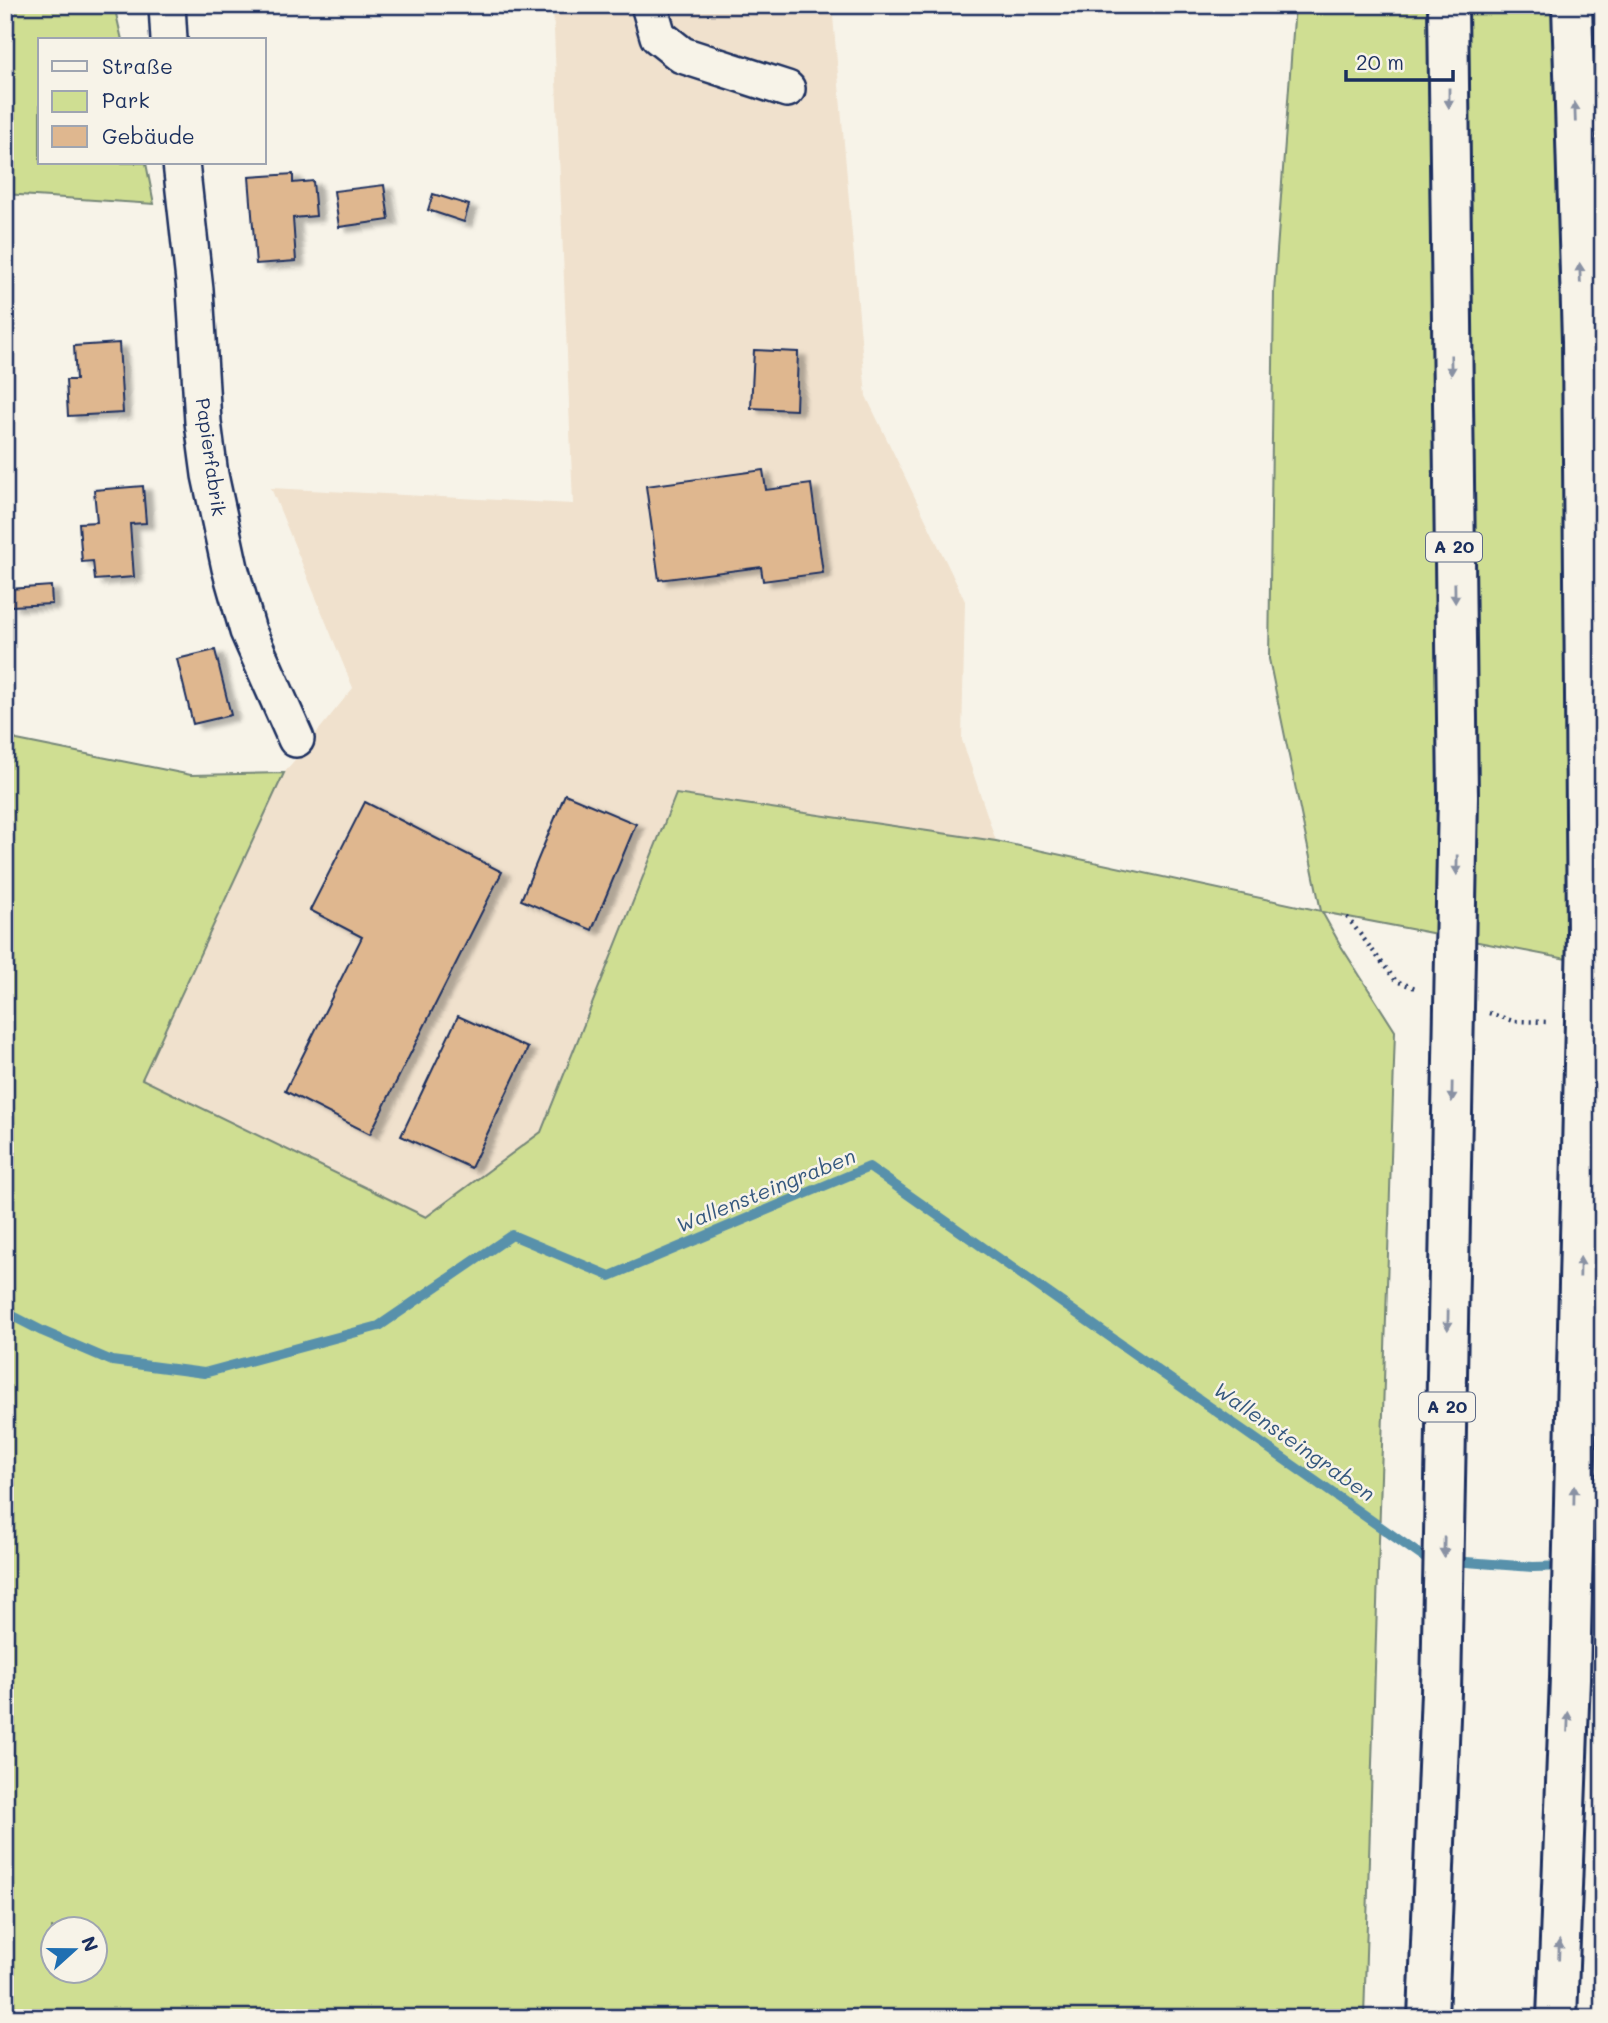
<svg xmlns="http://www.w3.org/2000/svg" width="1608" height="2023" viewBox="0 0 1608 2023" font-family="Mali,sans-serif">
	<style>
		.built { fill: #f0e1cd }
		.green { fill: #cfde92; stroke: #758678; stroke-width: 2; fill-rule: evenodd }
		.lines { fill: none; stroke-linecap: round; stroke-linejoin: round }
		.stream { stroke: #5991ab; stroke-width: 10 }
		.building { fill: #dfb78f; stroke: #1b2f5e; stroke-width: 2; filter: url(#shadow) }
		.minor-casing { stroke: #1b2f5e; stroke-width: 40 }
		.highway-casing { stroke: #1b2f5e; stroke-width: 44 }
		.path { stroke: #1b2f5e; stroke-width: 4.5; stroke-dasharray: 2 5; stroke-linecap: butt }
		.minor { stroke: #f7f3e8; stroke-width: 35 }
		.highway { stroke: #f7f3e8; stroke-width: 38 }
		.highway-bridge-casing { stroke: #1b2f5e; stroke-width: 44; stroke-linecap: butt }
		.highway-bridge { stroke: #f7f3e8; stroke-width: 38 }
		.oneway { fill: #8991a3 }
		.labels { text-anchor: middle; stroke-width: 5; stroke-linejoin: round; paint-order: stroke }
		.shield { fill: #f7f3e8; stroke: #5d6a87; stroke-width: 2 }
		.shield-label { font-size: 18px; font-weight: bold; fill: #1b2f5e }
		.street-label { font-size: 19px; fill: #1b2f5e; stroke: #f7f3e8 }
		.water-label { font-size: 21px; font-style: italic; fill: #35587e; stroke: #f7f3e8 }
	</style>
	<defs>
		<filter id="shadow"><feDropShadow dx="8" dy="4.5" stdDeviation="2" flood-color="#0004"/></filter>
	</defs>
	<rect width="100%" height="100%" fill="#f7f3e8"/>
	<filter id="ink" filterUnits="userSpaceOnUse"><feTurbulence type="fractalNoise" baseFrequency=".0143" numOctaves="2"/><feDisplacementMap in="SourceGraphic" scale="14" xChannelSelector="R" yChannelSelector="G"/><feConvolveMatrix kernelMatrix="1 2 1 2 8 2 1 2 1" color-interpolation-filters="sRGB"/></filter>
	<g filter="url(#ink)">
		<path class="built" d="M553,5H832L866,396L965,601L962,740L996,841L676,794L540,1132L426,1217L142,1079L284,773L353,688L271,488L573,504Z"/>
		<path class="green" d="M5,5H114L122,40H40V163H146L154,204L5,194Z
			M1295,5H1603V966L1322,912L1341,946L1395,1031L1364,2018H5V734L17,740L191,775L284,773L142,1079L426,1217L541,1132L676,794L996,841L1321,911L1269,659L1274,292ZM52,1928H94V1970H52Z"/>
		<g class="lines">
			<path class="stream" d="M5,1312L42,1331L112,1361L204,1373L379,1326L512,1235L610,1276L869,1167L1426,1559L1533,1567L1603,1565"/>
		</g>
		<path class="building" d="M293,174V183L313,181L316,216L293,218L296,261L256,264L249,177Z
			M384,185L389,220L339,227L334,191Z
			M433,194L469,205L464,222L428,210Z
			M119,343L123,413L68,416L66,380H76L74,346Z
			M754,350L798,352L796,410L751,408Z
			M763,470L766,490L811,484L823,573L763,581L761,567L659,580L646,486Z
			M143,486L146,523L130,524L134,577L95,580L93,561L82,562L79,523L97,522L94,490Z
			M51,586L52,604L11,606L10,589Z
			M215,650L231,715L193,724L177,659Z
			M565,794L636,824L592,930L521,900Z
			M365,802L502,872L370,1134L285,1091L362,937L310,910Z
			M458,1016L528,1048L471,1168L401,1136Z"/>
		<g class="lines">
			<g class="minor-casing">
				<path id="minor" d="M167,5L169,40
					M649,5L658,36L682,55L787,89
					M181,163L195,290L203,422L210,475L230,568L248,631L296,739"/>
			</g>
			<g class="highway-casing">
				<path id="highway" d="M1448,5L1458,797
					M1572,5L1582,341L1587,933"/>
			</g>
			<path class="path" d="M1347,917L1396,981L1418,989
				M1489,1013L1513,1021L1549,1022"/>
			<use href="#minor" class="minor"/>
			<use href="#highway" class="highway"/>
			<g class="highway-bridge-casing">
				<path id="highway-bridge" d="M1428,2018L1441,1692L1458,797
					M1557,2018L1570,1678L1587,933"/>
			</g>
			<use href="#highway-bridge" class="highway-bridge"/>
		</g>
		<defs><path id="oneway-solid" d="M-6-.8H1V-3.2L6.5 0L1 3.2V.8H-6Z" transform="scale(1.75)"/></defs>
		<g class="oneway">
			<use href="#oneway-solid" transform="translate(1449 98) rotate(90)"/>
			<use href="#oneway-solid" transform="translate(1575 112) rotate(-92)"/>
			<use href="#oneway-solid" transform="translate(1580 273) rotate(-92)"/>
			<use href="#oneway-solid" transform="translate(1451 365) rotate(89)"/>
			<use href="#oneway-solid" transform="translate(1455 593) rotate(89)"/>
			<use href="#oneway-solid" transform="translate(1457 865) rotate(91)"/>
			<use href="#oneway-solid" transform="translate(1452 1092) rotate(91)"/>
			<use href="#oneway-solid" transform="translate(1580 1267) rotate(-89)"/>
			<use href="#oneway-solid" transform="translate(1448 1320) rotate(91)"/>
			<use href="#oneway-solid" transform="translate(1574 1495) rotate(-89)"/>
			<use href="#oneway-solid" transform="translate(1444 1547) rotate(91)"/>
			<use href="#oneway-solid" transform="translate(1568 1722) rotate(-88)"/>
			<use href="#oneway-solid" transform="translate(1559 1950) rotate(-88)"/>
		</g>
	</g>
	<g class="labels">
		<g class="shield">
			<rect x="1426" y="532.5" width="56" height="29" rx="5"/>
			<rect x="1419" y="1392.5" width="56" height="29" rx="5"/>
		</g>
		<g class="shield-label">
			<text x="1454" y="553">A 20</text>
			<text x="1447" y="1413">A 20</text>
		</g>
		<g class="street-label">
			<text transform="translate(211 457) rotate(82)" y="7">Papierfabrik</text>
		</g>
		<g class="water-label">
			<text transform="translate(766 1191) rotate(-22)" y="7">Wallensteingraben</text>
			<text transform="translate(1294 1442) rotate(35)" y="7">Wallensteingraben</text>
		</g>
	</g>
	<rect width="1608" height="2023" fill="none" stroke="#f7f3e8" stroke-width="28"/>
	<rect x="14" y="14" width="1580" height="1995" fill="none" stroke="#1b2f5e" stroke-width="2.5" filter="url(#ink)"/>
	<rect x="38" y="38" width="228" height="126" fill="#f7f3e8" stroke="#9fa5b1" stroke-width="2"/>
	<rect x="52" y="61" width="35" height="10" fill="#f7f3e8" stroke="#9fa5b1" stroke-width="2"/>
	<text x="102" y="74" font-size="21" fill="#1b2f5e">Straße</text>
	<rect x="52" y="91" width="35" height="21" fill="#cfde92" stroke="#9fa5b1" stroke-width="2"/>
	<text x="102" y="108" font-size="21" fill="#1b2f5e">Park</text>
	<rect x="52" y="126" width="35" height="21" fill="#dfb78f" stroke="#9fa5b1" stroke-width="2"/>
	<text x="102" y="144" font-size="21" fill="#1b2f5e">Gebäude</text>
	<g transform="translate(74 1950) rotate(69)"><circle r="33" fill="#f7f3e8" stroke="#9fa5b1" stroke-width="2"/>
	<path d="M0-5L12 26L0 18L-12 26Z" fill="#1f6fb2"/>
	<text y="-10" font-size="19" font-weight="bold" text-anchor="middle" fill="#1b2f5e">N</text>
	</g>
	<path d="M1346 70v10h107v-10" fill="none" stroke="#1b2f5e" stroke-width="3.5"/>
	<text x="1356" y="70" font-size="21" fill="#1b2f5e" stroke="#f7f3e8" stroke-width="5" paint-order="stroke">20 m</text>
</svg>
